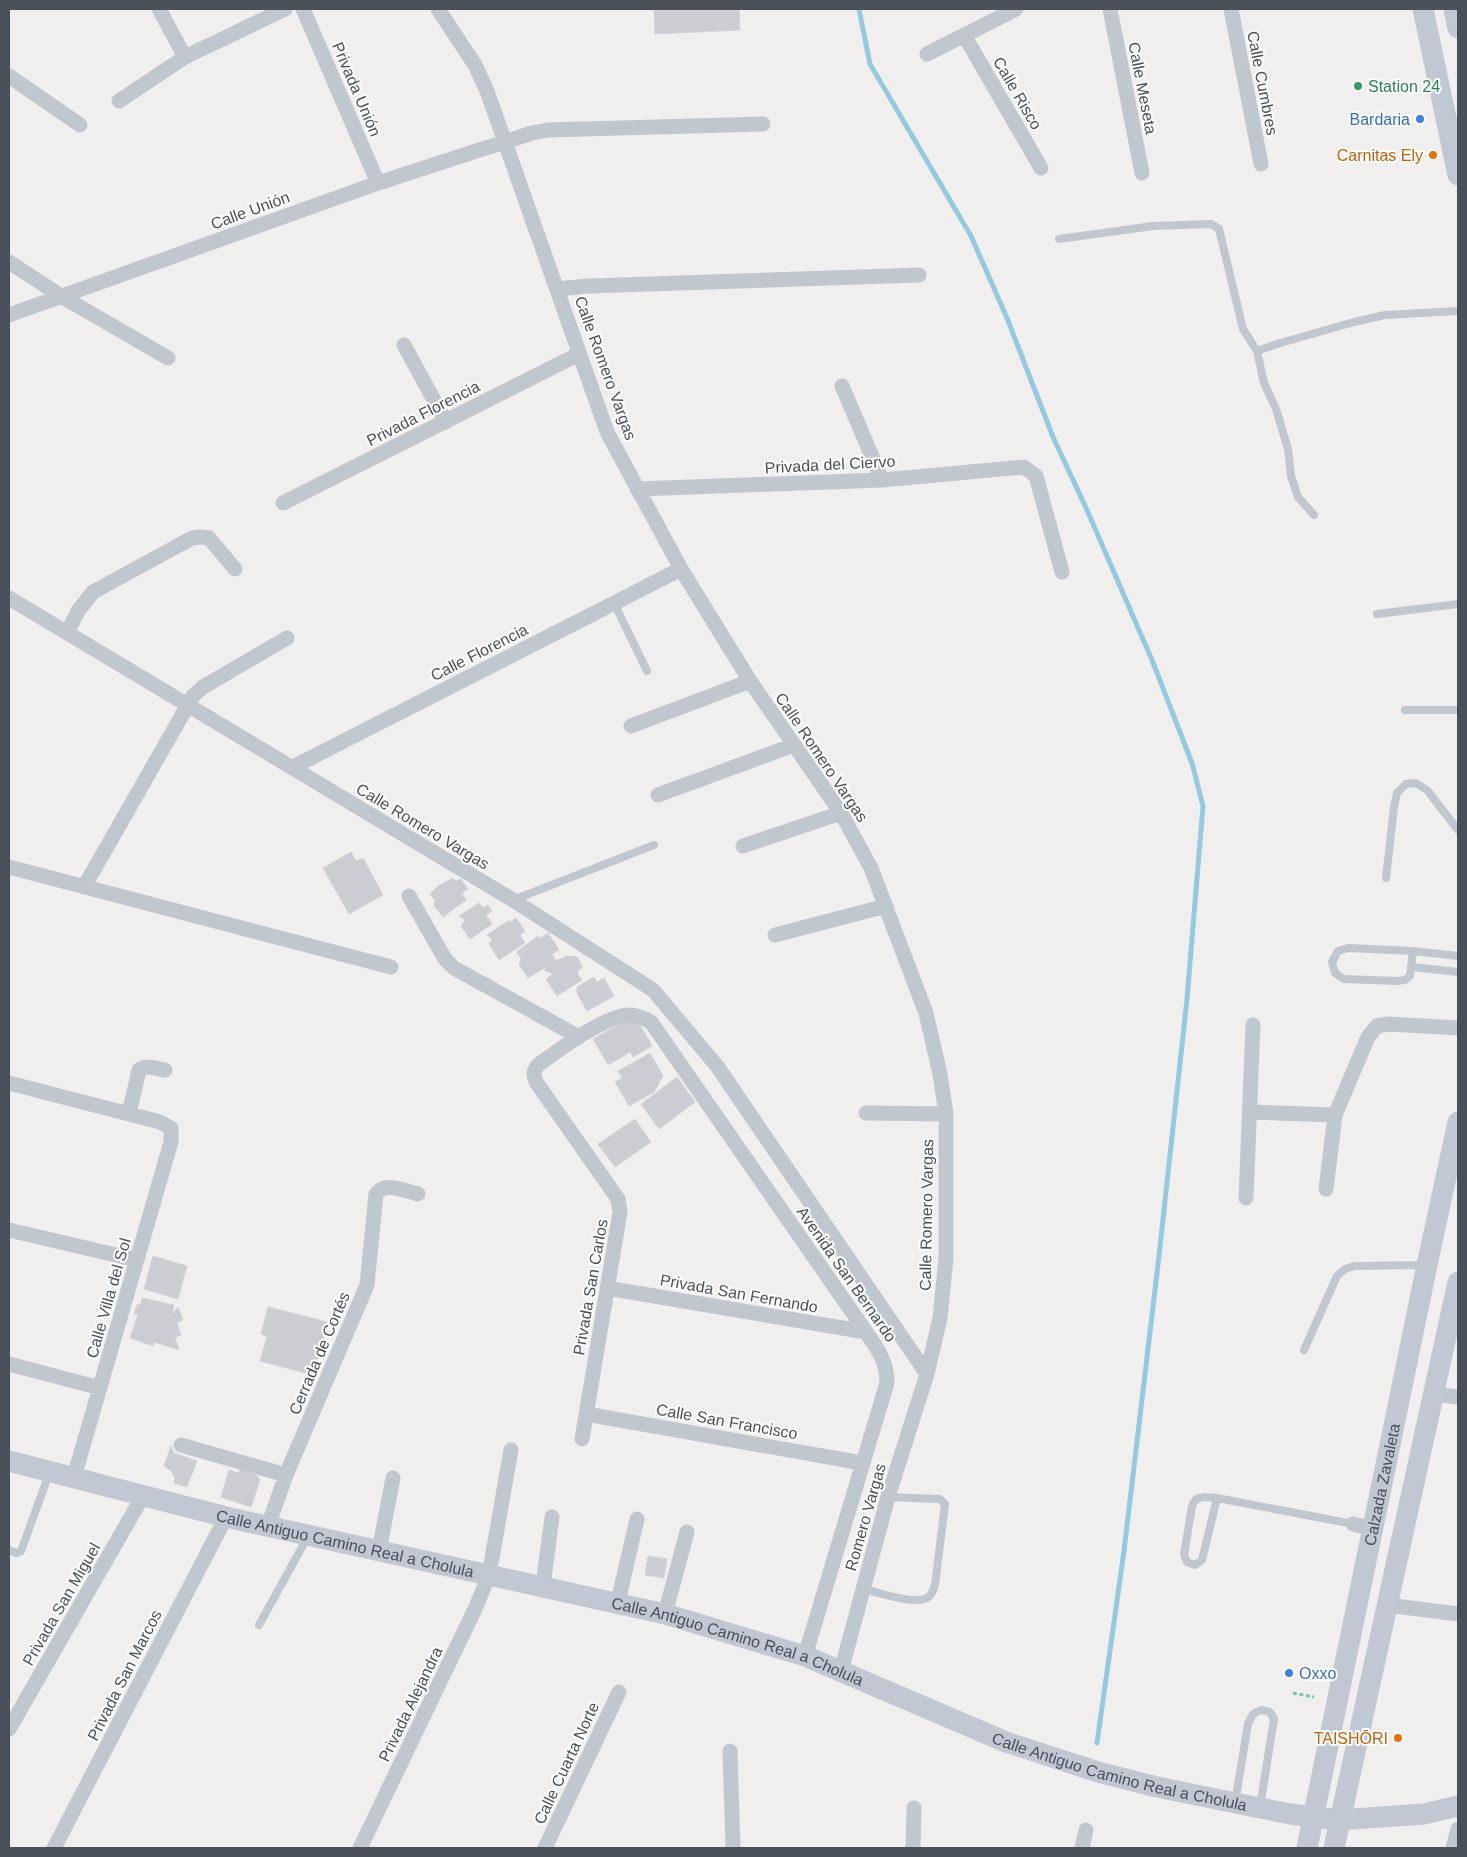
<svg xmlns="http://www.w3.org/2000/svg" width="1467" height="1857" viewBox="0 0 1467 1857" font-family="Helvetica,sans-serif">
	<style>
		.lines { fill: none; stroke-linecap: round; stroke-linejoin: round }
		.stream { stroke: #94cae1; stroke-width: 5 }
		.building { fill: #cccdd2; stroke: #d3d4d9 }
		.path { stroke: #7ec3a7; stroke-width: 3; stroke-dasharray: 4 2.5; stroke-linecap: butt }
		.lane { stroke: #c1c7ce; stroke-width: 8 }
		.street { stroke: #c1c7ce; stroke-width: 15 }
		.secondary { stroke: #c1c8d3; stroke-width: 21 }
		.leisure-dot { fill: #2e9e5b; stroke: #fff; stroke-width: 2 }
		.shop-dot { fill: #3f7fe0; stroke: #fff; stroke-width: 2 }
		.food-dot { fill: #e8710a; stroke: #fff; stroke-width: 2 }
		.labels { text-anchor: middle; stroke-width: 4; stroke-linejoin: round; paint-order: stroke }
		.street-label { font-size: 16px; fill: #495059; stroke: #fff }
		.leisure-label { font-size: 16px; fill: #27864d; stroke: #fff; text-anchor: start }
		.shop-label { font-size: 16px; fill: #366cbe; stroke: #fff; text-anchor: end }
		.food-label { font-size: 16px; fill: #c56008; stroke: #fff; text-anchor: end }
	</style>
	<rect width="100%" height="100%" fill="#f1efee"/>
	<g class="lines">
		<path class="stream" d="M859,9L870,64L971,236L1007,318L1053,437L1087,510L1152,660L1192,763L1203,806L1187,999L1159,1256L1124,1551L1097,1743"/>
	</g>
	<path class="building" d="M654,9H739L740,30L655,34Z
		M351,852L356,861L363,858L383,895L349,914L323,868Z
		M453,878L456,881L461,879L468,889L462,893L466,900L443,917L434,906L435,900L430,894L438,886Z
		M479,903L483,908L488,905L492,911L486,915L492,924L470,939L461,926L465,920L459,916Z
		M516,918L525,931L520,935L525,943L499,960L489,944L492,939L487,935L509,920L510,922Z
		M548,933L559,950L552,954L556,961L528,978L519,964L521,958L516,952L538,936L540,938Z
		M567,956L577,957L582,966L577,973L582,980L557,996L546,979L553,974L544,970L553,962Z
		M594,977L597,982L604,978L614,996L587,1011L577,993V987Z
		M629,1018L637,1020L652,1046L633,1057L630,1052L608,1065L593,1039Z
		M650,1053L663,1076L654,1092L629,1106L615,1082L622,1078L618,1071Z
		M677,1077L695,1102L659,1129L641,1104Z
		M635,1119L651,1142L615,1167L598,1144Z
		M153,1256L187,1266L178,1299L144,1289Z
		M142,1298L174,1305L172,1315L178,1307L183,1320L177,1323L181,1335L175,1337L179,1350L154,1342L153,1346L130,1338L138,1315L134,1314L137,1305L141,1304Z
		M268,1307L327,1322L313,1375L260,1361L267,1336L261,1334Z
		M171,1446L174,1453L197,1461L187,1487L174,1483L175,1478L172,1472L164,1466Z
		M242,1467L252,1470L260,1480L251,1507L221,1497L229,1470L238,1473Z
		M648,1556L667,1559L664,1578L645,1575Z"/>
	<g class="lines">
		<path class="path" d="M1293,1693L1314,1697"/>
		<path class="lane" d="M1059,239L1153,226L1211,224L1219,229L1243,329L1257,351
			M1314,515L1298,497L1291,476L1288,449L1276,409L1264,383L1257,351L1277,344L1354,322L1385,315L1458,311
			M614,603L647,671
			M1377,614L1458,604
			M1405,710H1458
			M1386,878L1394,807L1397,793L1406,784L1416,783L1427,790L1458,830
			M513,900L654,845
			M1413,951L1410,976L1405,980L1397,981L1344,979L1335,973L1332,962L1338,951L1348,948L1413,951L1458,956
			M1412,967L1458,972
			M1304,1350L1337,1276L1345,1269L1355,1266L1425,1265
			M1217,1498L1202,1560L1195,1565L1187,1562L1184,1555L1192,1506L1196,1499L1204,1497L1217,1498L1353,1524
			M9,1550L16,1553L21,1551L49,1474
			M863,1589C877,1592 914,1605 927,1598C932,1595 933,1590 935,1585L945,1504L940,1499L888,1497
			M259,1625L307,1538
			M1235,1803L1248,1724L1253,1714L1261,1710L1270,1712L1274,1719L1260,1807"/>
		<path class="street" d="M159,9L185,57
			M303,9L378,183
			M438,9L475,65L487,91L607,432L681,569L750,681L841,813L871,868L926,1013L940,1074L946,1114V1258L940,1318L927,1374L888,1497L841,1671
			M1110,9L1142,173
			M1231,9L1261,164
			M964,35L1041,168
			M927,54L1016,9
			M9,76L80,125
			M119,101L185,57L285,9
			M9,262L61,296L168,358
			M558,289L588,286L919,275
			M9,315L378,183L532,133L548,130L763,124
			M404,345L446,422
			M842,386L882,480
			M637,489L882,480L1024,467L1036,476L1062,572
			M283,503L579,354
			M9,598L513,900L653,990L717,1066L927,1374
			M67,633L78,611L93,592L192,538L201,537L209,538L235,569
			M631,726L750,681
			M293,767L681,569
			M658,795L794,745
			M743,846L841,813
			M9,867L391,967
			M84,887L193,696L203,687L287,638
			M409,896L445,959L454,968L579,1037
			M775,935L886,906
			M9,1083L160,1122L171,1128V1142L74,1477
			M1250,1112L1335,1115
			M866,1113L946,1114
			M129,1114L139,1070C146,1064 157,1069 165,1070
			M1326,1189L1335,1115L1368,1037L1377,1026L1389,1024L1458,1028
			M1246,1198L1253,1025
			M9,1230L137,1260
			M607,1288L866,1332
			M9,1364L100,1388
			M1434,1394L1458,1397
			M586,1414L862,1463
			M582,1439L620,1212L618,1199L536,1082C533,1075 533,1071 538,1065C559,1050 604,1016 629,1015C637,1015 644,1018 651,1022L866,1332C878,1350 887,1361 887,1383L805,1656
			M181,1445L286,1475
			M1353,1524L1372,1529
			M268,1526L286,1475L367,1285L376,1194C385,1181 405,1191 418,1194
			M379,1551L393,1478
			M543,1586L552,1517
			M618,1602L637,1519
			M1387,1605L1458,1614
			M665,1614L687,1532
			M9,1729L143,1496
			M730,1751L733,1848
			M54,1848L226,1517
			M360,1848L475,1609L489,1575L511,1450
			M545,1848L619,1692
			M913,1848L914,1808
			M1082,1848L1086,1830
			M1453,1848L1458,1829"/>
		<g class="secondary">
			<path d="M1423,9L1458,175"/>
			<path d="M1454,9L1458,28"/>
			<path id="s1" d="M9,1461L226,1517L665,1614L805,1656L1006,1742L1098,1772L1157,1787L1290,1814L1339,1820L1424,1814L1458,1806"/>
			<path id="s2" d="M1307,1848L1427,1265L1458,1122"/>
			<path d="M1334,1848L1458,1282"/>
		</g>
	</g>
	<circle class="leisure-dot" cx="1358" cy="86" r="5"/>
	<g class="shop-dot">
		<circle cx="1420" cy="119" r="5"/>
		<circle cx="1289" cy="1673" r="5"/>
	</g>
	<g class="food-dot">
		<circle cx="1433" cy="155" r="5"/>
		<circle cx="1398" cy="1738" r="5"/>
	</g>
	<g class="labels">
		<g class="street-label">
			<text transform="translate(1263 83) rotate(79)" y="6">Calle Cumbres</text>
			<text transform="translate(1143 88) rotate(79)" y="6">Calle Meseta</text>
			<text transform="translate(357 89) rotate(67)" y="6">Privada Unión</text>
			<text transform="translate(1018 93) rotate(60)" y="6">Calle Risco</text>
			<text transform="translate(250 210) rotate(-20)" y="6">Calle Unión</text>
			<text transform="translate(606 368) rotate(70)" y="6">Calle Romero Vargas</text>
			<text transform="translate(423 413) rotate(-27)" y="6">Privada Florencia</text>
			<text transform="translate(830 464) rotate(-3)" y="6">Privada del Ciervo</text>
			<text transform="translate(479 652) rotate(-27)" y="6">Calle Florencia</text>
			<text transform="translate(822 757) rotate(56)" y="6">Calle Romero Vargas</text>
			<text transform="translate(423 826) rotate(31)" y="6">Calle Romero Vargas</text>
			<text transform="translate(926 1215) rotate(-89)" y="6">Calle Romero Vargas</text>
			<text transform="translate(847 1274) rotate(55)" y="6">Avenida San Bernardo</text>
			<text transform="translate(590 1287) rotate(-80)" y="6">Privada San Carlos</text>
			<text transform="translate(739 1293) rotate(10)" y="6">Privada San Fernando</text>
			<text transform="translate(108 1298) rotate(-74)" y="6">Calle Villa del Sol</text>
			<text transform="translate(319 1353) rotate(-67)" y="6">Cerrada de Cortés</text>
			<text transform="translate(727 1421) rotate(10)" y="6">Calle San Francisco</text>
			<text dy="6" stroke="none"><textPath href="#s2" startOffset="371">Calzada Zavaleta</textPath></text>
			<text transform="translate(865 1517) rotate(-74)" y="6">Romero Vargas</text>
			<text dy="6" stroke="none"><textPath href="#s1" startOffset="346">Calle Antiguo Camino Real a Cholula</textPath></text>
			<text transform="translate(61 1604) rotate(-60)" y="6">Privada San Miguel</text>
			<text dy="6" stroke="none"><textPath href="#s1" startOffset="751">Calle Antiguo Camino Real a Cholula</textPath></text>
			<text transform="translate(124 1675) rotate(-63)" y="6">Privada San Marcos</text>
			<text transform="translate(410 1704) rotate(-64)" y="6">Privada Alejandra</text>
			<text transform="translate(566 1763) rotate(-65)" y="6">Calle Cuarta Norte</text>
			<text dy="6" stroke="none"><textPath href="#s1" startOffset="1156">Calle Antiguo Camino Real a Cholula</textPath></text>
		</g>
		<g class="leisure-label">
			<text x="1368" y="92">Station 24</text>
		</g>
		<g class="shop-label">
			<text x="1410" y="125">Bardaria</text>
			<text x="1299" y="1679" text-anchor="start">Oxxo</text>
		</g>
		<g class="food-label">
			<text x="1423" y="161">Carnitas Ely</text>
			<text x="1388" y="1744">TAISHŌRI</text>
		</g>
	</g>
	<rect width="1467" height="1857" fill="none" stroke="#495059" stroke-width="20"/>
</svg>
